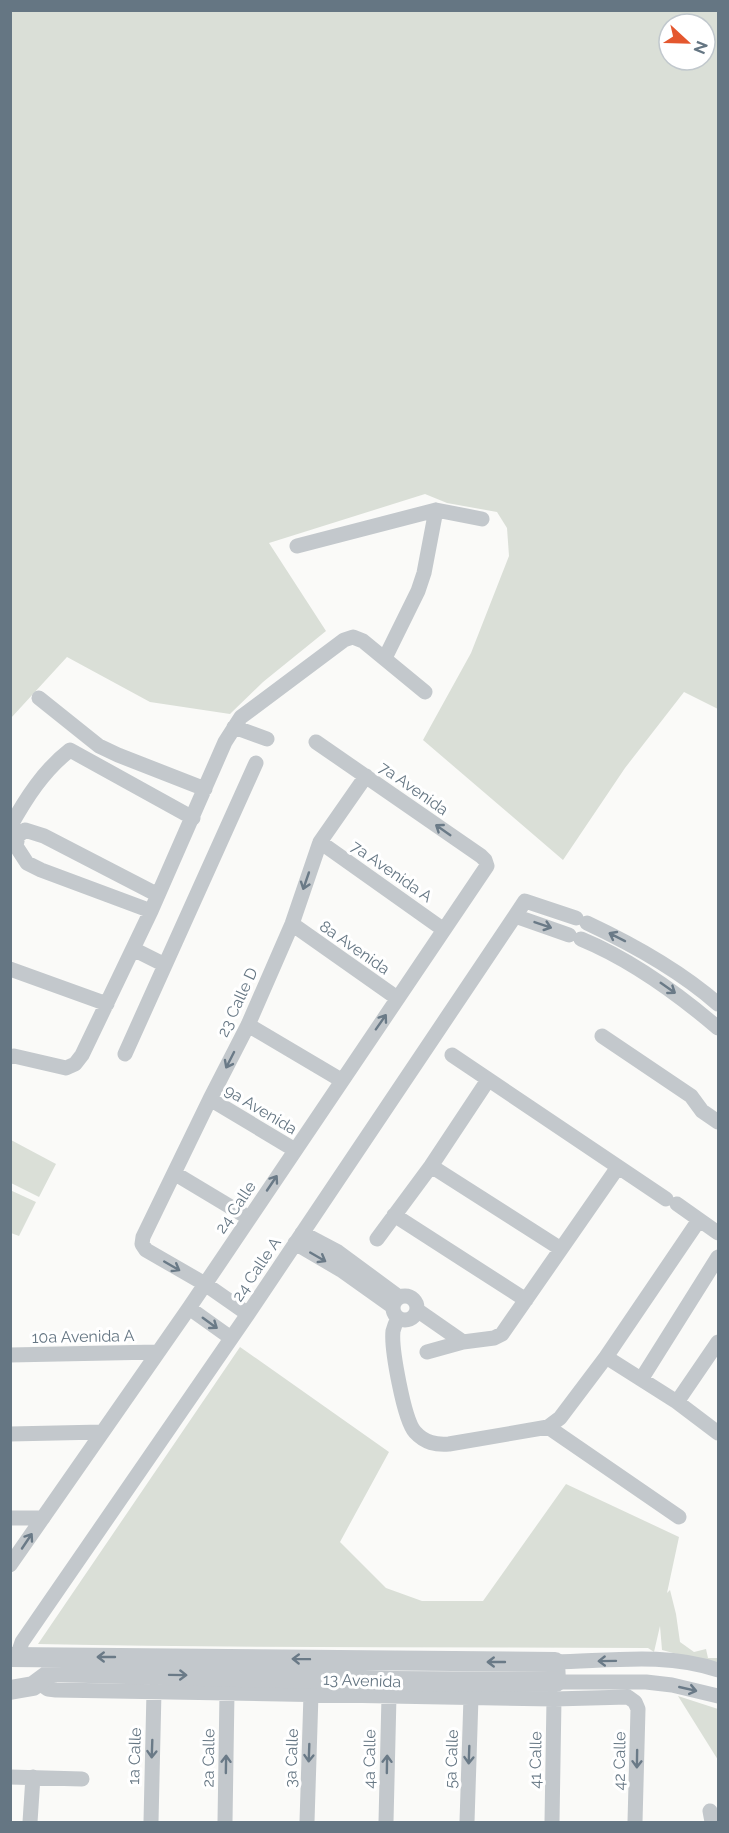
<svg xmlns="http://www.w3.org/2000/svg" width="729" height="1833" viewBox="0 0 729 1833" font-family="Raleway,sans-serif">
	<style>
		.green { fill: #dadfd7; fill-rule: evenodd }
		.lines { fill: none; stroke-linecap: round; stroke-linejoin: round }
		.minor { stroke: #c3c8cc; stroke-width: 15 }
		.tertiary { stroke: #c3c8cc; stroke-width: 20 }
		.oneway { stroke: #6a7a87 }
		.labels { text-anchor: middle; stroke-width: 6; stroke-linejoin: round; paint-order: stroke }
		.street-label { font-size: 16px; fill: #657683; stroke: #fff }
	</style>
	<rect width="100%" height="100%" fill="#fafaf8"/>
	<path class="green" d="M11,11H718V709L684,692L625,768L563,860L423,740L471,653L509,556L507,528L497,512L447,503L425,494L269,543L326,631L263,682L230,714L150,702L67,657L11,718ZM669,24H705V60H669Z
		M11,1140L56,1164L39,1197L11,1183Z
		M10,1190L36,1202L19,1236L11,1233Z
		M240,1347L389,1452L340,1542L386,1588L422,1601H483L566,1484L679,1537L667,1593L670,1590L676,1614L680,1642L694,1652L706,1649L708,1658H718V1665L662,1650L660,1626L654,1652L648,1648C444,1647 241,1648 38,1644Z
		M678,1696L718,1709V1760Z"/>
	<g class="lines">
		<path class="minor" d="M297,546L436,510L482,519
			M385,658L418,591L424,573L436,510
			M39,698L99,746L118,755L205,789
			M234,727L267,739
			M10,827C26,798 44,770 70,750L193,818
			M320,842L444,930
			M151,911L41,870L27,863L16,846L18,836L25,830L44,836L158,895
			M515,916L569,935
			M587,923C634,945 679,970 718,1004
			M292,924L397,998
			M581,939C632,960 677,993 718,1028
			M133,949L165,965
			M10,969L107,1004
			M248,1025L341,1080
			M602,1036L691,1096L702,1111L718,1122
			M125,1054L256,763
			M452,1055L666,1199
			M10,1057L14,1056L66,1068L75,1064L82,1055L151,911L225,742L241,717L344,640L353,637L363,641L425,692
			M210,1099L295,1150
			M431,1166L561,1249
			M174,1173L249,1218
			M677,1204L718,1233
			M394,1215L526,1300
			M302,1233L338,1252L399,1297
			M377,1239L431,1166L488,1080
			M295,1243L341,1270L393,1307
			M393 1308a12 12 0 1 1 24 0a12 12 0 1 1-24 0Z
			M189,1308L231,1338
			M417,1310L463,1342
			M248,1314L205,1284L146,1250L142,1244L143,1237L210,1099L248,1025L292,924L320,842L366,776
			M398,1318C396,1322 394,1327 393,1331C391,1348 404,1420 415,1432C425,1443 436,1445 449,1444L548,1427L679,1517
			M427,1352L463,1342L494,1338L502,1334L618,1167
			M10,1355L157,1352
			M606,1357L677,1402L718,1433
			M642,1378L718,1257
			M677,1402L718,1342
			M548,1427L560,1418L606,1357L699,1220
			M10,1434L102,1432
			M10,1518H43
			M10,1565L189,1308L487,866L485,860L481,856L316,742
			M17,1657L22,1642L248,1314L525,901L576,918
			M555,1662C609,1661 666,1652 718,1670
			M38,1682L48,1689L56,1690L554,1699L628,1697L635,1702L638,1709L635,1822
			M556,1682H646L672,1685L718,1696
			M10,1777L82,1779
			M710,1811L712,1822
			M30,1822L33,1777
			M151,1822L154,1691
			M225,1822L227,1693
			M307,1822L311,1694
			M386,1822L389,1696
			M467,1822L471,1697
			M552,1822L554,1699"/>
		<path class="tertiary" d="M10,1657L555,1662L556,1682L392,1681L52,1672L33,1686L10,1690"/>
	</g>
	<defs><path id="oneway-shaft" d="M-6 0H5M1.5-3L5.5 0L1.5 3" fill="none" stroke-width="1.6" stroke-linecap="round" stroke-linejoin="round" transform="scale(1.5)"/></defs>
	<g class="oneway">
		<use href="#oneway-shaft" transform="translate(443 830) rotate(-145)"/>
		<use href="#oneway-shaft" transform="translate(306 881) rotate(109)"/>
		<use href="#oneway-shaft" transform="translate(543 925) rotate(19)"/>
		<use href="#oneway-shaft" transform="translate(617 937) rotate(-153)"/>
		<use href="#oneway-shaft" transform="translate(668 988) rotate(35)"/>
		<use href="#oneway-shaft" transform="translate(381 1022) rotate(-55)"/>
		<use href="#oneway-shaft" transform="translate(230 1060) rotate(117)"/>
		<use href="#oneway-shaft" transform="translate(272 1183) rotate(-56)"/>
		<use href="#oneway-shaft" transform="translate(318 1257) rotate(30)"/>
		<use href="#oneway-shaft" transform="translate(172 1266) rotate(30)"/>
		<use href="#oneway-shaft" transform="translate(210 1323) rotate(36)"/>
		<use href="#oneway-shaft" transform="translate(27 1541) rotate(-56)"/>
		<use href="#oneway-shaft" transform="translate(106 1657) rotate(-180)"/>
		<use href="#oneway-shaft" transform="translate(301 1659) rotate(-179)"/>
		<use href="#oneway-shaft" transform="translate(607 1661) rotate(179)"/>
		<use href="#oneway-shaft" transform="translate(496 1662) rotate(180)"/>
		<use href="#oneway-shaft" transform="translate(178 1675) rotate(1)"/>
		<use href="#oneway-shaft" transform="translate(688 1689) rotate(13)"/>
		<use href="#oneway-shaft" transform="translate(152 1749) rotate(92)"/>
		<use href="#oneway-shaft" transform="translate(309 1753) rotate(92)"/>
		<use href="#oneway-shaft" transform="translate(469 1755) rotate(92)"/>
		<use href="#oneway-shaft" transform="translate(637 1759) rotate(91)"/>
		<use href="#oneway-shaft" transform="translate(226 1764) rotate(-89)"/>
		<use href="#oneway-shaft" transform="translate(387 1764) rotate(-89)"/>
	</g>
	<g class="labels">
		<g class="street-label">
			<text transform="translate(414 788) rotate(35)" y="6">7a Avenida</text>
			<text transform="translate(392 871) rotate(35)" y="6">7a Avenida A</text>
			<text transform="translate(355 947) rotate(35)" y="6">8a Avenida</text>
			<text transform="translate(237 1002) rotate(-65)" y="6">23 Calle D</text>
			<text transform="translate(261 1109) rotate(31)" y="6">9a Avenida</text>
			<text transform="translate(235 1207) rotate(-56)" y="6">24 Calle</text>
			<text transform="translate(256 1269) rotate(-56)" y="6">24 Calle A</text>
			<text transform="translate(83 1336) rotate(-1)" y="6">10a Avenida A</text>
			<text transform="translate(362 1680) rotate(2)" y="6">13 Avenida</text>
			<text transform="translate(134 1756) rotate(-88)" y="6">1a Calle</text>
			<text transform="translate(208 1758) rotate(-89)" y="6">2a Calle</text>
			<text transform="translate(291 1758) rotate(-88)" y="6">3a Calle</text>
			<text transform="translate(369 1759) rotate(-89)" y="6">4a Calle</text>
			<text transform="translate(451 1759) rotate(-88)" y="6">5a Calle</text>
			<text transform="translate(535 1760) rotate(-89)" y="6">41 Calle</text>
			<text transform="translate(619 1761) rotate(-89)" y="6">42 Calle</text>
		</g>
	</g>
	<rect width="729" height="1833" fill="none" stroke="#657683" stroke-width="24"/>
	<g transform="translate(687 42) rotate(112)"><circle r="28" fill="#ffffff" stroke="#c1c8cd" stroke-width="1.5"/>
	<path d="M0-4.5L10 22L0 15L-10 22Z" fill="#e4572e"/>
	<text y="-9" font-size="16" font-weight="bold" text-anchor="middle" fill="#657683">N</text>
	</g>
</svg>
